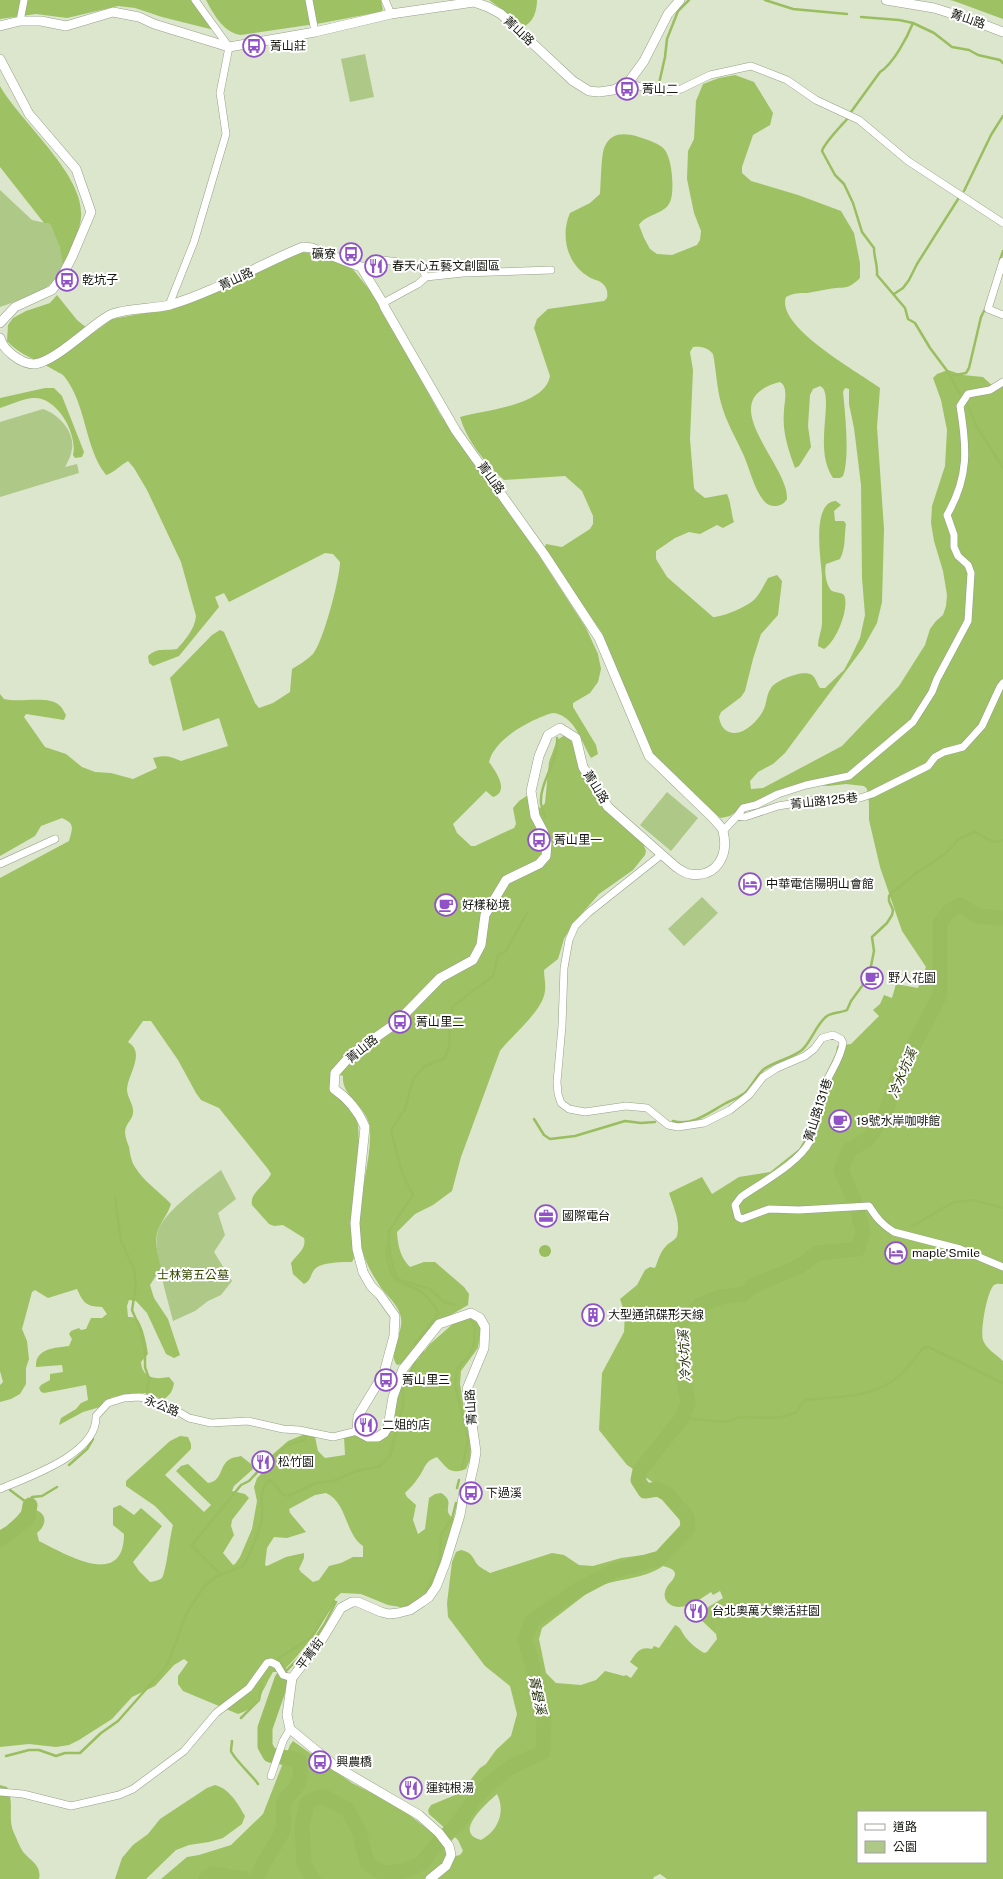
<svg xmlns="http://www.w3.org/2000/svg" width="1003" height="1879" viewBox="0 0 1003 1879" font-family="'Public Sans','Noto Sans TC',sans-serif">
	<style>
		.green { fill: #aec887 }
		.forest { fill: #9ec163; fill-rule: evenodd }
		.water { fill: #9abe5f }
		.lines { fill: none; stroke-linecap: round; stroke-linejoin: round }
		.stream { stroke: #9abe5f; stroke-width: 2.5 }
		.river { stroke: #9abe5f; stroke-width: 15 }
		.minor-casing { stroke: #95a087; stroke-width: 8 }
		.tertiary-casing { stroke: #95a087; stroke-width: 10 }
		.minor { stroke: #fff; stroke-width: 7 }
		.tertiary { stroke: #fff; stroke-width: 9 }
		.labels { text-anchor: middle; stroke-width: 4; stroke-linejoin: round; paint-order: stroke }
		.street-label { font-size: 12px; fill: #13160d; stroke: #fff }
		.poi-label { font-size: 12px; fill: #13160d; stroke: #fff; text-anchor: start }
		.park-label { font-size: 12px; fill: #334800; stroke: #fff }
		.water-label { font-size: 13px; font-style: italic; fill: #25330b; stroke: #fff }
	</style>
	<rect width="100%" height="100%" fill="#dbe6cc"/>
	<path class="green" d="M365,54L374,97L350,102L341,59Z
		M0,190L32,220L50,224C55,236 65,251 63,265C60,289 19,300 0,307Z
		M43,409C58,414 75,431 72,449C71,456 68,461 65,467L77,464L79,473L0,497V422Z
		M667,792L698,818L671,851L640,825Z
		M702,897L718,913L684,946L668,929Z
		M221,1170L236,1199L218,1213L225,1235L214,1252L232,1281L221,1295L208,1301L195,1311L173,1321C168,1300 152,1250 158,1231C163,1212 205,1183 221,1170Z"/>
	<path class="forest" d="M0,0H191L214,30L162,17L135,8L118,6L67,18L36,14L0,19Z
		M206,0H381L383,10L380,12L322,23L241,35C224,33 214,15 206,0Z
		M489,0H537C537,10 534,21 525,26Z
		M950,0H1003V19L954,1Z
		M735,75L754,82L773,113L770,125L753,135L742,167V173L751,181L798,195L841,211L854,233L860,263V278C847,291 844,286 829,289C821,290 815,292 807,293C799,293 793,293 786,297C775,327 860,373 880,388L877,427L884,529L882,602L877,623L863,648L785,753L773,764L758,772L750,781L751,789L763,788L842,746L899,686L925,645L930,629L936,621L943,615L946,606L947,595L943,571L934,541L931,523L932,506L945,466L947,430L941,400L933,378L937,374L948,370L963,375L983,377L997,390L1003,386V1284C1000,1284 997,1283 994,1285C987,1291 980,1331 983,1340C986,1349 997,1355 1003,1361V1879H667L660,1874L654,1877L653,1879H161L187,1857L199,1855L231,1845L263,1814L290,1745L293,1741L352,1783L398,1806L435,1835L444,1848L455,1856L460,1855L463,1851L458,1840L429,1814L428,1810L431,1805L460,1793L480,1768L486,1764L496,1750L511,1736L517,1714L510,1686L485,1666L448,1617L447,1603L452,1562L456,1552L461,1550C472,1553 471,1555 477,1564C480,1568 486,1570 490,1573L552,1553L564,1555L579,1565L593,1566L621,1558L643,1555H663L690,1531L691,1521L675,1497L627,1465L599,1430L602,1373L624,1332L625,1314L620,1299L637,1285L645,1270L650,1267L655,1268C658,1261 660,1252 666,1246C669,1242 675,1241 677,1236C681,1222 673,1206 669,1193L702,1177L712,1194L739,1177L770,1172L799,1149L806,1137L819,1088L836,1053L837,1046L851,1044L879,1016L873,1010L880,1004L884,995L892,998L896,984L918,988L926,967L902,931L880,867L869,820V803L867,789L864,786L846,784L828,786L801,783L784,788L740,809L730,816L721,818L715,815L652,754L602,633L552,561L545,547L546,544L562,547L590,529L593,524V516L582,491L565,476L504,480C485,463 467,441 460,417C484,410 545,406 550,376L534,328L537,319L548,309L604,301L607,298C608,292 607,288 603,284C600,280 593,280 589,277C567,264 560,236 570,213L590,203L600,194C601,184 601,152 605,146C614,128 633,135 648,140C653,142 661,145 664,149C672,157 675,191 670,202C665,214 646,214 639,225L644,238L650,249L657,254L672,255L697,245L700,240L701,231L694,213L687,179L688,151L694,139L696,101L703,84L719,78ZM693,347C702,346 708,348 713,354C716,369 717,389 721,403C726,422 736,438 744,456C750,470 754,489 764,501C770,509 783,507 787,499C789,464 710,400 780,382C789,387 784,403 784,411C782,431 788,449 795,468L799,466L811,447L808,426L810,395L813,389L820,386L823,388C826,393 826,399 826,406C825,430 819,457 833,478H840L843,476C850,458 845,412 843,392L845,388L849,389V404L854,428L861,485L862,578L865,615L860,638L850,659L844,670L825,688H820C817,684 816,678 812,675C804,669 776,680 771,688C766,695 767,704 763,711C757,722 742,737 729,732C722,729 720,723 719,717L721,712L741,697L745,691L753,659L761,634L778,615L782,581L777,575L768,578C764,585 760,594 754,600C746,607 723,617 713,617L667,577L656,559V551L675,538L689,532L700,534L717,525L723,528L734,522C731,513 731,502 727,494L705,498L696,491L694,488L690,439L693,370L690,352ZM663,1566C667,1567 675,1569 675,1574C675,1579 669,1583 667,1587C661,1597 667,1606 678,1607C685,1607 693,1604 700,1602L699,1600L711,1592L713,1595L720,1591L723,1598L705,1609L706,1614L698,1617L716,1634L717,1639L707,1652L704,1653C697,1649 691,1644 686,1638C681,1632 682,1628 675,1625L659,1648L654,1646L652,1649C640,1646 636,1653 630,1662L638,1668L631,1678L626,1675L624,1676L605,1671L596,1680L581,1685L556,1683L546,1673L539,1639L542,1628L594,1588C617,1578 643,1580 663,1566ZM497,1794C506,1812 498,1831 481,1840C452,1833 487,1803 497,1794ZM858,1812H986V1862H858Z
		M0,86C21,123 85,175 81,217C80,233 69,251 63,266L60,247L50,224L44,223L0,167Z
		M302,252L310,253L351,267L373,294L440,414L540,557L586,628L598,654L601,669L598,682L590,693L573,703V707L596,745L598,754L591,758C582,743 576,720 558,714C552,711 547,715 541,717C522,725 494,741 489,762C496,772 510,791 493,797L486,791L453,824L457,833L471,846H475L514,828L516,824L513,808L519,801L528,795L538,807L541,808L545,803L549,762L557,740L565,735L570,739L575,746L586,776L643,843L646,851L645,855L633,870L599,894L572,925L564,939L558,959L544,970C544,977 546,984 545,991C543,1011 512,1035 500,1051L461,1157L452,1191L433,1205L415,1214L397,1232C398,1246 400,1257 410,1267L424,1262H435L464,1287L469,1294L468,1305L451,1315L401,1364L397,1365C386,1351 404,1334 401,1318C399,1304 385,1295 378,1283C372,1274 366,1263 363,1253C350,1212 372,1170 370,1129C369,1107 341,1097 343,1076L340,1075L331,1083L354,1112L358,1125L359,1142L351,1228L354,1258L352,1262C343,1262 321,1262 315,1269C310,1274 312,1280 304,1284L293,1274L291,1263C296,1255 307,1249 304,1238L283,1225L274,1226L269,1224L252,1205C249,1193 267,1184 271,1174L268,1169L219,1108L201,1100L196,1093L178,1060L151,1021H143L128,1042C146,1053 128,1074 127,1089C127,1098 134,1104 133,1113C133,1119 125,1124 125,1132C125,1136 127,1142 129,1147C130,1153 131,1161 135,1167C143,1181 160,1192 171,1204C168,1214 162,1220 158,1230C154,1241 158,1256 161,1268L150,1285L154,1298L168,1319L180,1355L174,1358L166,1354L147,1313L136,1301L129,1300L127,1306L128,1317C131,1317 135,1317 137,1319C143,1325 147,1346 148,1354L141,1362C142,1378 155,1380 169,1377L174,1383C173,1391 170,1395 163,1400L148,1393H134L113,1397L104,1401L100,1407L83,1412L59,1425L61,1418L76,1409L81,1403L88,1400L86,1385L44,1393L41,1392L39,1388L41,1385L50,1380V1374L63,1372L62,1365L36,1367C35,1348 55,1348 69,1346L72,1339L69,1334L71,1331L79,1328L81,1330L86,1329L91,1318H102L107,1314L102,1307C86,1306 84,1304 77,1289L48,1298L35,1290L32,1292L22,1329L27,1341L29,1359L26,1368V1384L20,1394L11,1399L0,1402V1385L3,1382L0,1371V878L69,841C72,829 76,824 62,818L41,826L35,836L0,856V694L4,699C19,703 49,695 59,705C62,707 64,712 66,715L64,720L26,714L24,717L45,747L66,754L82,767L95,772L111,773L133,779L157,768L153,758C165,755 170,756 181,761L228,746L219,718L183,731L170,678L212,635L220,630L224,632L255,703L259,708L273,703L290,692L292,669C299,665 307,660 313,654C323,643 340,578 340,562L333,554L325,553L229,602L224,593L215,597L219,607L179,656L153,666L149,663L148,656C157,647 166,651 177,649C185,640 195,629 196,616L181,562L147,490L134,468L128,461C122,464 112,474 106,475C84,447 87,405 64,376C61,373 57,372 54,370C38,360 19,355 7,341L8,325L13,318L26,311L50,303L57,295L77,320L93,333L112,319L168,309Z
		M45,388H54L62,396L84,452L82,457L75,458L73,455C78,434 57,396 33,398C22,399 10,405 0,408V398Z
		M836,501L841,505L834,511L835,521H844L846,524C844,536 846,548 840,559L826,564C824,571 826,586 832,591C836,593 841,592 844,595C850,608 836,642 824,649L818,646C818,638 822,630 822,622C822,607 822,591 822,576C821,559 811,502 836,501Z
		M470,1317L476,1321L481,1328L478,1348L461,1371L460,1384L471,1448L470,1460L466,1469C450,1475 448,1469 437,1457C423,1462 426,1468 418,1478C415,1483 410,1488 405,1493L407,1497L416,1505L413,1520L418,1534L425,1529L429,1498L435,1494L441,1493C458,1503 438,1510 456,1520L434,1588L409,1607H400L388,1605L361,1594L341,1593C328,1603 321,1623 312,1637C303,1650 293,1661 282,1672H273C262,1690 259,1707 238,1714L183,1691L178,1684V1676L188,1662L184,1659L174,1665L155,1686L132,1697L112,1719L79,1740L69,1745L56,1747L29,1744L0,1747V1542L7,1529L23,1509C27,1509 33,1508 36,1510C49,1515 45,1527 37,1533L39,1541C65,1554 124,1590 124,1534L113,1525V1508L120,1505L134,1515L141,1508L162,1526L133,1562L139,1571L150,1582C154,1581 158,1581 162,1578C166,1573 170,1535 173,1525L155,1506L126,1486V1481L170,1441L180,1436L188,1437L191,1444V1449L165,1475L204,1512L211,1505L176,1471L181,1466L188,1464L208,1483C224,1481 218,1464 232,1458C234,1457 239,1457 241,1456L251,1464L253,1469L234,1486L232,1491L245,1494L249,1498L232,1520L231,1526L234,1535L223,1553L233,1565L235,1564L240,1557L252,1529L257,1501L254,1487L257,1478L268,1467L272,1455L288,1441L305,1434L315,1437L318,1451L325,1458L345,1455L344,1437L356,1434C366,1440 370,1443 382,1439L403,1378L430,1344L455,1322ZM326,1493C347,1502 345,1534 363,1546V1557H353L341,1563L329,1566L319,1580L313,1582L301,1572L299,1569L304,1558V1553L286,1557L267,1566L265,1565L267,1548L274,1537L287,1538L306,1532L290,1513L289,1509L315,1495Z
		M0,1785L7,1787C15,1802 7,1819 14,1833C17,1839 20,1848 24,1853C31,1861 42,1866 39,1879H0Z
		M215,1785C230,1789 238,1804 245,1816L242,1824L223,1838L209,1842L189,1845L176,1850L146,1879H115L122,1858L133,1845L148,1834L160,1819L207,1788Z"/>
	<path class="water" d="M539 1251a6 6 0 1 1 12 0a6 6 0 1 1-12 0Z"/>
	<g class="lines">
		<path class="stream" d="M765,0L793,9L847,14
			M861,17L899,20L913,23L934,33L952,47L969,50L978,55L1000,60L1003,63
			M658,88L665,57L667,39L678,11L689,0
			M851,112L880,72C893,64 907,38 913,23
			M849,117C842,125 825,142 822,151L835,175L844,184L853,203L862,232L874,248C874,258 878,266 877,275L905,308L908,319L915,323L930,348L948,372L960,394
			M964,191L991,135L1003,116
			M1000,260L1003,251
			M894,294L903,288L909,280L917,264L960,196
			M951,376L966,373L969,368L981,317L986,307
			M967,404L977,427L1003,468
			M545,817C544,813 542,808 541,804C539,782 559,761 557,738
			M534,1119L544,1135L550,1139L575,1136L625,1121L641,1123L655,1122
			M673,1121C692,1127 711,1111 726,1103C733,1100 739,1097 745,1093C752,1086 756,1076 764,1069C776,1061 792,1058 802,1050C812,1041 816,1024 827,1016C832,1012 841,1013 847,1010L851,1001L865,982L870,971L874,951L872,937L887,923L892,915L893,910L889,901V896L894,891L919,871L944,855L959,839L975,832C986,837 991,845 1003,840
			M115,1198L121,1241L134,1269L136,1285L132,1310L141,1331L145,1349V1367L149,1379L147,1393
			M912,1226L954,1202L974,1200L1003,1208
			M389,1239C386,1247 386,1253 388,1261C392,1281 398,1282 416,1289C425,1293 435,1305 438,1314L415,1344L416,1345
			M455,1305L444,1302L430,1289L402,1281L397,1277L394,1270L390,1255L389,1231L413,1195L401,1170L391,1130L405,1109L413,1079L425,1066L445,1058L450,1044L449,1022L453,1006L493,976L498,955L506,951L527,913
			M682,1418L725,1422L740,1417L778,1418L795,1413L805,1400C834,1397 870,1398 894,1380C906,1372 914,1359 923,1348L928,1347L1003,1383
			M69,1465L87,1449L93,1439
			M462,1469L468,1439L455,1385L457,1369L471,1353L474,1343L475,1328L471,1319
			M457,1488L459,1480
			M10,1490L30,1505L32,1497L42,1496L57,1487
			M193,1544L241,1485L249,1481L263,1466L275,1459L287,1445L305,1440L306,1435
			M192,1546L221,1575
			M426,1590L435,1575L440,1559L441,1534L452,1519L456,1503
			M334,1601L312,1637L278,1659L286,1671L307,1650L324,1625L336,1602
			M241,1718L259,1700L262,1684
			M232,1741C232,1744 231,1748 231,1751C233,1758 253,1776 258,1784
			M6,1756L29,1750H39L56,1756L65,1753H80L101,1733L118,1721L164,1669L169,1661L186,1614L202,1589L215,1577L243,1566C251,1553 257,1537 261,1523C266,1509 255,1491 270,1480C278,1486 279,1495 288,1496L316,1483L334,1481L353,1472L380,1466L390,1456L403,1405V1387L417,1358L423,1352"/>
		<path class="river" d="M0,1539L11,1532L28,1517L30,1505
			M206,1879L212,1874L244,1879
			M257,1879C261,1862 275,1848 282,1832C286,1821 281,1810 285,1799C288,1794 293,1792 296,1787C301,1781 301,1768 299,1760L270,1755L265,1746V1728L282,1679
			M313,1879L304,1864L302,1827L307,1803L316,1798L324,1797L347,1809L359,1831L367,1863L382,1873L404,1871L422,1863L432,1850L459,1822L474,1800L489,1784L511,1767L543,1752L544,1717L535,1691L533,1667L525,1639L532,1621L576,1591L614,1571L660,1558L688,1528L687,1517L667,1494L658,1489L645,1491L638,1480L640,1470L682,1418L688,1403L682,1371L681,1325L700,1305L721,1297L744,1294L753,1286L798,1267L818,1253L858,1249L863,1232L856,1205L841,1170L849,1150L868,1139L885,1115L898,1075L940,995V923L949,911L960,905L978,916L1003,918"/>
		<g class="minor-casing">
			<path id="minor" d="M309,0L315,32
				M385,0L391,14
				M20,21L24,0
				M628,83L656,91L668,92L681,89L710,75L751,66L787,80L816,100L859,120L908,161L1003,223
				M1003,261L988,309L1003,315
				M361,267L383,260L398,262L422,269L426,277
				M383,303L418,284L426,277L463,273L551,270
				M169,305L194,242L226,134L220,93L229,47L195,0
				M737,816L743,808L756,805L778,794L806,785L849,776L913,722L932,692L937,679L968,621L971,573L968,565L958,556L954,547V535L947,515C969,477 967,448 960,406L968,394L990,390L1003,382
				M723,831L737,816L745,817L778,806L815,800L860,798L872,794L928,766L935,757L944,752L963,747L982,726L1000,687L1003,683
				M661,855L588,913L575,926L569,940L564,968L562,1026L557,1082L558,1094L561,1103L569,1109L585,1112L626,1106L647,1108L668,1125L678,1127L704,1123L730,1110L749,1095L763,1077L777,1068L805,1056L814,1049L822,1038L833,1035L841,1039L843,1043C840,1061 830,1071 824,1088C818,1105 817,1125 810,1141C799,1163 761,1183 741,1197L735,1205L738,1217L742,1219L769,1209L799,1210L869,1206C876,1217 882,1225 894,1232L960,1249L1003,1267
				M0,864L55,839
				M0,1489C28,1477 98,1454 96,1416L108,1403L124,1398L139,1397L150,1399L172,1408L189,1418L211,1423L248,1421L283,1429L299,1430L333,1437L357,1431
				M271,1776L283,1741L290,1729
				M0,1792L23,1794L71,1806L119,1795L133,1789L184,1751L216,1713L249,1688L267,1663L271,1662L277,1665L283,1675L292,1678"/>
		</g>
		<g class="tertiary-casing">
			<path id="tertiary" d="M886,0L934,8L969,19L1003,32
				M0,26L20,21H41L66,26L113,12L139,17L154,24L229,47L315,32L391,14L474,2L488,7L501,14L573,81L589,91L599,92L613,90L628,83L644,61L668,14L680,0
				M0,59L29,114L76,169L91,212L72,257L60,280L52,290L15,307L0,323
				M0,338C3,350 21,364 34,364C54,363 91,325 110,315C125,308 153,309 170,305C217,291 258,265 303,247L312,248L361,267L383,303L385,308L456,431L544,554L599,638L649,756L714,819C716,822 722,827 723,831C729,855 717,878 690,874C686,874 681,870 676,867L608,807L583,767L576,738L560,728L548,735L539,756L531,791L535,816L543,831L547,843L546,856L539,864L506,880L485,915L481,945L473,960L440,978L395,1024L352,1054L335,1073L334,1089C349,1099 358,1110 365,1127L355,1223L357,1249L363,1272L371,1286L380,1295L395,1316L394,1336L384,1373L358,1416L357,1431L368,1437H378L384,1433L388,1427L393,1397L403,1369L439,1324L471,1313L480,1318L485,1327L484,1348L467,1389L476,1452L474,1464L469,1486L464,1491L460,1515L445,1564L436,1587L429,1597L422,1602L410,1610L398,1613L389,1614L381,1612L358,1602H352L341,1608L321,1641L292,1678L287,1715L290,1729L335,1766L419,1815L439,1833L449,1846L451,1855L446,1866L430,1879"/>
		</g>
		<use href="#minor" class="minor"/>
		<use href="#tertiary" class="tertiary"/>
	</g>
	<defs>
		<g id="bus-ring" transform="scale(1.15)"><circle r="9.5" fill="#fff" stroke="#9152c7" stroke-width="1.5"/><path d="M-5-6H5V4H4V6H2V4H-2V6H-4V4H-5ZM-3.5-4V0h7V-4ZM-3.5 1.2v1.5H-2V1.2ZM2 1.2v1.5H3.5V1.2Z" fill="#9152c7"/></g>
		<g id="restaurant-ring" transform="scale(1.15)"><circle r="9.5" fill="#fff" stroke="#9152c7" stroke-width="1.5"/><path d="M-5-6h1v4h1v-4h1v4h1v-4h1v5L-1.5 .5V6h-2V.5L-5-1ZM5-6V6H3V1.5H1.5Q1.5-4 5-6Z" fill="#9152c7"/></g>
		<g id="hotel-ring" transform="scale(1.15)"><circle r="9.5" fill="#fff" stroke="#9152c7" stroke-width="1.5"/><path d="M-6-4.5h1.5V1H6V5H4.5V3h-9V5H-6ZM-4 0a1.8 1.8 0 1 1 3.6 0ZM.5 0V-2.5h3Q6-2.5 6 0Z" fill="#9152c7"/></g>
		<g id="cafe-ring" transform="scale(1.15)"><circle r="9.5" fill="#fff" stroke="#9152c7" stroke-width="1.5"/><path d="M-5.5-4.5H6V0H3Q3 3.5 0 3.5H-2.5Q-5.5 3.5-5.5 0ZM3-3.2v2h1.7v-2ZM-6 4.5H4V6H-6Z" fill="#9152c7"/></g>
		<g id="office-ring" transform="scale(1.15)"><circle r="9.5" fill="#fff" stroke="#9152c7" stroke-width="1.5"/><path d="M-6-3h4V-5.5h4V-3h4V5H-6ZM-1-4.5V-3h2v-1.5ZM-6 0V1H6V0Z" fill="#9152c7"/></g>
		<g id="building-ring" transform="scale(1.15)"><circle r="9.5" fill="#fff" stroke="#9152c7" stroke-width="1.5"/><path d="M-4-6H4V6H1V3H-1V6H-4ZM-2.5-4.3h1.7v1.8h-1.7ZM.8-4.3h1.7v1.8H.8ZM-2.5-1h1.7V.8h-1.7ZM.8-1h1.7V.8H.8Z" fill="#9152c7"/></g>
	</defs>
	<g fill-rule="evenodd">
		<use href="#bus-ring" x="254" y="46"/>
		<use href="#bus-ring" x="627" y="89"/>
		<use href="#bus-ring" x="351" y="254"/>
		<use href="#restaurant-ring" x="376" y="266"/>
		<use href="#bus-ring" x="67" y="280"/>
		<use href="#bus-ring" x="539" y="840"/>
		<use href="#hotel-ring" x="750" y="884"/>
		<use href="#cafe-ring" x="446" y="905"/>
		<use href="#cafe-ring" x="872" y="978"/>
		<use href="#bus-ring" x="400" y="1022"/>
		<use href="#cafe-ring" x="840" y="1121"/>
		<use href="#office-ring" x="546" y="1216"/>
		<use href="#hotel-ring" x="896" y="1253"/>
		<use href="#building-ring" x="593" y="1315"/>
		<use href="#bus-ring" x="386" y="1380"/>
		<use href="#restaurant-ring" x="366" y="1425"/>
		<use href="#restaurant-ring" x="263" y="1462"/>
		<use href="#bus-ring" x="471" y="1493"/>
		<use href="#restaurant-ring" x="696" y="1611"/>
		<use href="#bus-ring" x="320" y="1762"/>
		<use href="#restaurant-ring" x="411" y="1788"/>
	</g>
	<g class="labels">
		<g class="street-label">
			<text transform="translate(968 19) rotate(19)" y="4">菁山路</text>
			<text transform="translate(519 31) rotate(43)" y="4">菁山路</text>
			<text transform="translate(236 279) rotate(-25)" y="4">菁山路</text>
			<text transform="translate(491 478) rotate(54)" y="4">菁山路</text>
			<text transform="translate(596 787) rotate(58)" y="4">菁山路</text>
			<text transform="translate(824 801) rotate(-6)" y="4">菁山路125巷</text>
			<text transform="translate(362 1049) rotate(-39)" y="4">菁山路</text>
			<text transform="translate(818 1110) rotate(-72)" y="4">菁山路131巷</text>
			<text transform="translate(162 1406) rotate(22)" y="4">永公路</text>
			<text transform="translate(471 1407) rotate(-94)" y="4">菁山路</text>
			<text transform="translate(310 1654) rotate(-53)" y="4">平菁街</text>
		</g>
		<g class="poi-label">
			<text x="270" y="50">菁山莊</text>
			<text x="642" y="93">菁山二</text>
			<text x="336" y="258" text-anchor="end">礦寮</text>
			<text x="392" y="270">春天心五藝文創園區</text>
			<text x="82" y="284">乾坑子</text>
			<text x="554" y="844">菁山里一</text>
			<text x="766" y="888">中華電信陽明山會館</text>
			<text x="462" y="909">好樣秘境</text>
			<text x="888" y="982">野人花園</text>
			<text x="416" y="1026">菁山里二</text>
			<text x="856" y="1125">19號水岸咖啡館</text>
			<text x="562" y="1220">國際電台</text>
			<text x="912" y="1257">maple'Smile</text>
			<text x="608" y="1319">大型通訊碟形天線</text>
			<text x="402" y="1384">菁山里三</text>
			<text x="382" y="1429">二姐的店</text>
			<text x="278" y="1466">松竹園</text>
			<text x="486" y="1497">下過溪</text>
			<text x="712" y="1615">台北奧萬大樂活莊園</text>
			<text x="336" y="1766">興農橋</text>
			<text x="426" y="1792">運鈍根湯</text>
		</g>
		<g class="park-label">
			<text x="193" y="1279">士林第五公墓</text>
		</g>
		<g class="water-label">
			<text transform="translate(902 1073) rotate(-67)" y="5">冷水坑溪</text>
			<text transform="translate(684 1356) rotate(-93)" y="5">冷水坑溪</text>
			<text transform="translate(538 1695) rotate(78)" y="5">菁礐溪</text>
		</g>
	</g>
	<rect x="857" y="1811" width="130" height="52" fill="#ffffff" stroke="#a1a29e"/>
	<rect x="865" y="1824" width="20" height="6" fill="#ffffff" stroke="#a1a29e"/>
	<text x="893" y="1831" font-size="12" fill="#13160d">道路</text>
	<rect x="865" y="1841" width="20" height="12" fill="#aec887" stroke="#a1a29e"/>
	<text x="893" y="1851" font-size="12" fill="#13160d">公園</text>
</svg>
